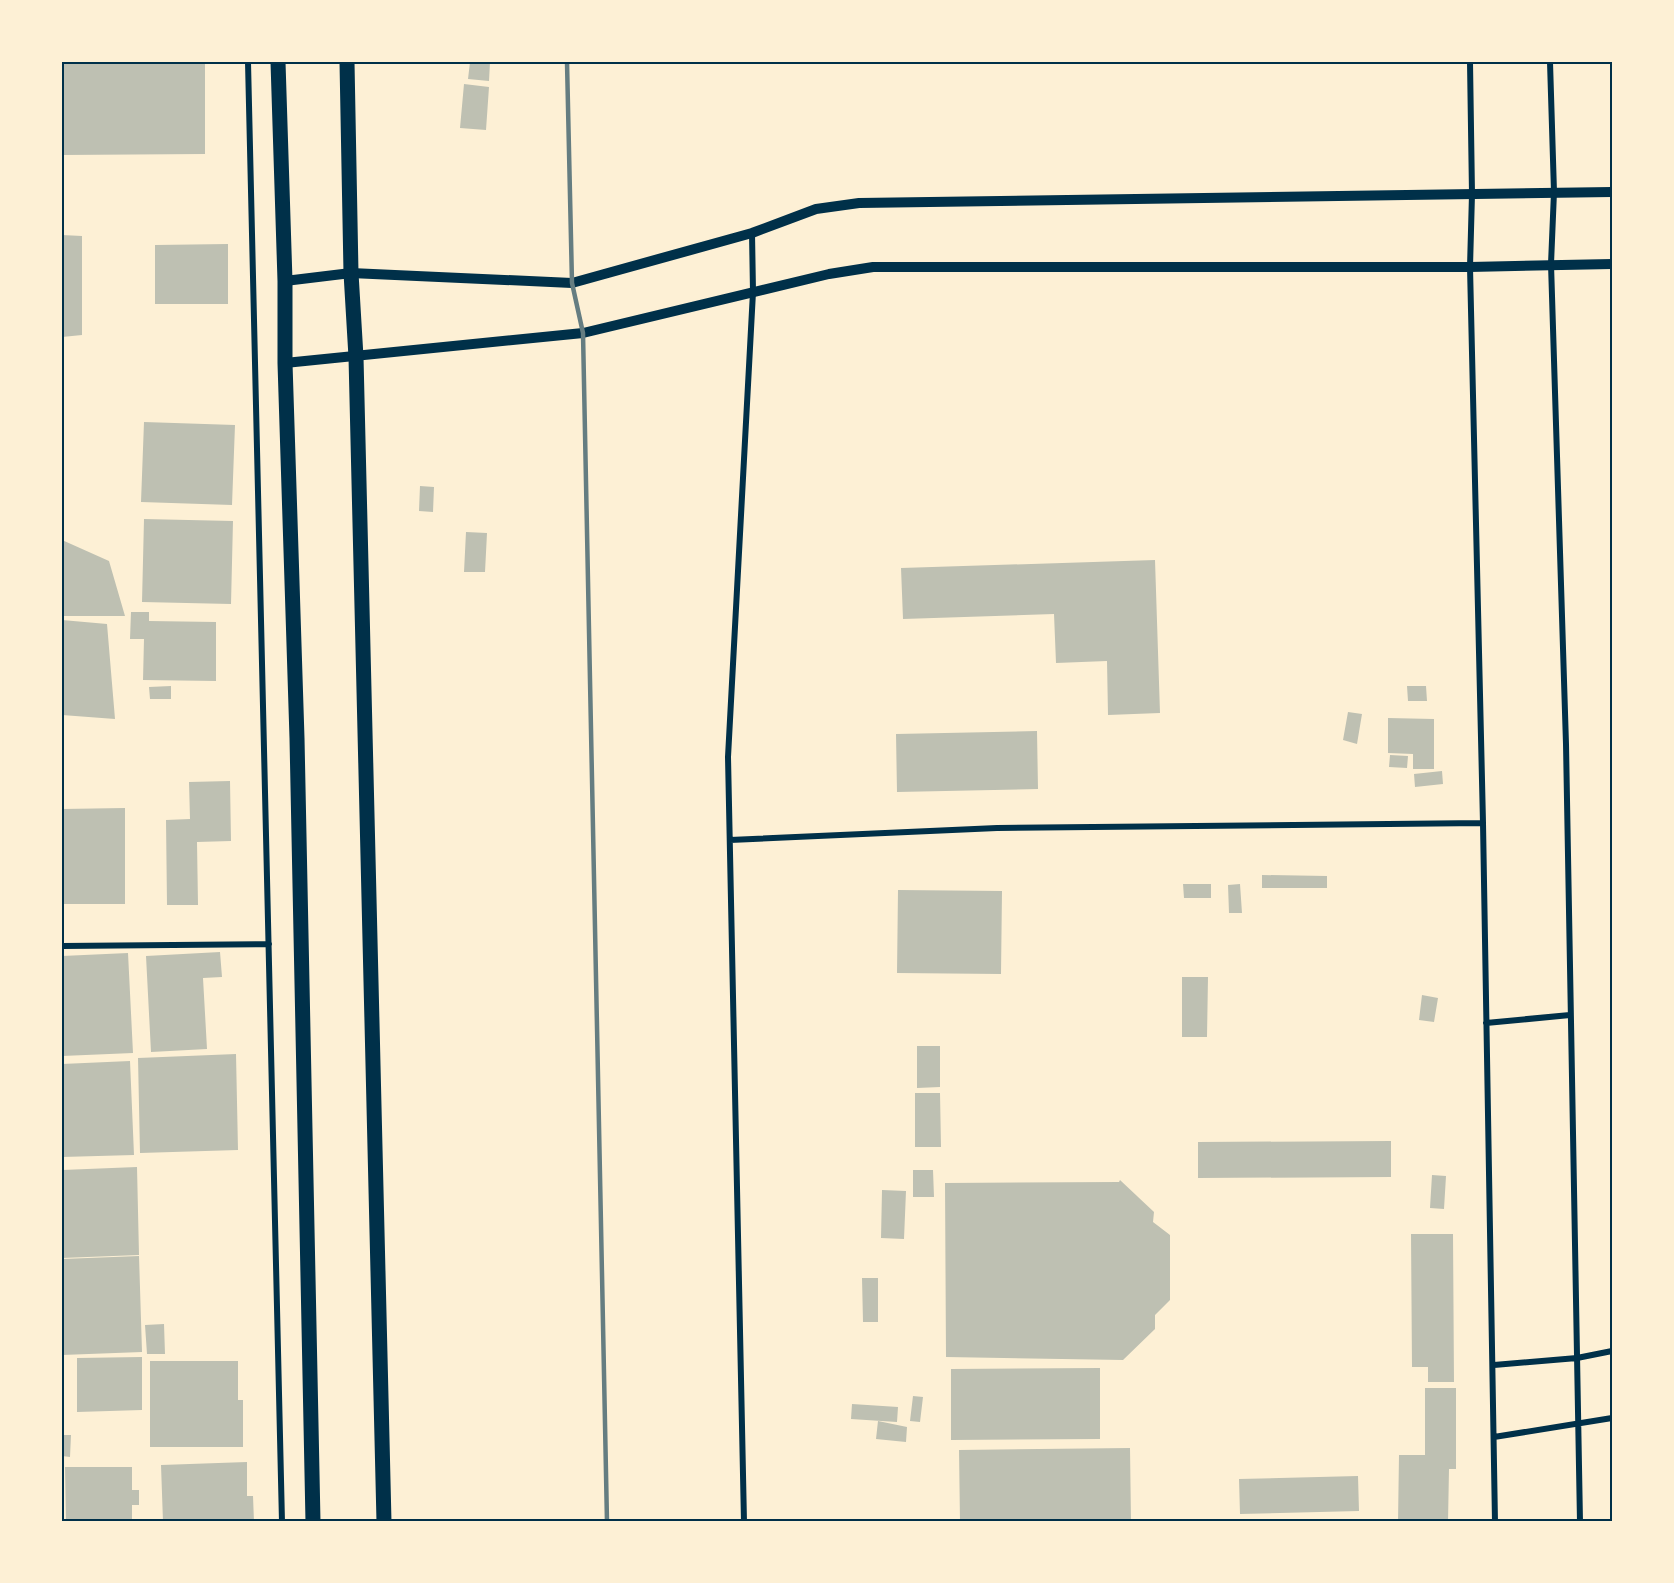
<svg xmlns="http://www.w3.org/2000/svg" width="1674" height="1583" viewBox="0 0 1674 1583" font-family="'Archivo Narrow',sans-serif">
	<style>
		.building { fill: #bec0b2 }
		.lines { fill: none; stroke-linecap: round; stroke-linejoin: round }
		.minor { stroke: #003049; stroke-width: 6 }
		.tertiary { stroke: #003049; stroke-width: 10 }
		.primary { stroke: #003049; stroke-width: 15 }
		.rail { stroke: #657d81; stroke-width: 4.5 }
		.neatline { fill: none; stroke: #003049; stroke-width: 2 }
	</style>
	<rect width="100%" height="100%" fill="#fdf0d5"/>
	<path class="building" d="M62,62H205V154L62,155Z
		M470,62H490L489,81L468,79Z
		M464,84L489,87L486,130L460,128Z
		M62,235L82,236V335L62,337Z
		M228,244V304H155V245Z
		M144,422L235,425L232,505L141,502Z
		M420,486L434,487L433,512L419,511Z
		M144,519L233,521L231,604L142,602Z
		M466,532L487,533L485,572H464Z
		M62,540L109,561L125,616H62Z
		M1155,560L1160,713L1108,715L1107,661L1056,663L1054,614L903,619L901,568Z
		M131,612H149V621L216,622V681L143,680L144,639H130Z
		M62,620L107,624L115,719L62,715Z
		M171,686V699H150L149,687Z
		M1407,686H1426L1427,701H1408Z
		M1348,712L1362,714L1357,744L1343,740Z
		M1388,718L1434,719V769H1413V754L1388,753Z
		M1037,731L1038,789L897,792L896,734Z
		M1390,755L1408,756L1407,768L1389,767Z
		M1442,771L1443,784L1415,787L1414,774Z
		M230,781L231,841L197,842L198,905H167L166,820L190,819L189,782Z
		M125,808V904H62V809Z
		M1262,875L1327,876V888H1262Z
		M1183,884H1211V898H1184Z
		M1240,884L1242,913H1229L1228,885Z
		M898,890L1002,891L1001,974L897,973Z
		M220,952L222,977L203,978L207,1049L151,1052L146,956Z
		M128,953L133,1053L62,1056V956Z
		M1182,977H1208L1207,1037H1182Z
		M1422,995L1438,998L1434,1022L1419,1020Z
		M917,1046H940V1087L917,1088Z
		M236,1054L238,1150L140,1153L138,1058Z
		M130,1061L134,1155L62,1157V1064Z
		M915,1093H940L941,1147H915Z
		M1391,1141V1177L1198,1178V1142Z
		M137,1167L139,1255L62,1258V1170Z
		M913,1170H933L934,1197H913Z
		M1432,1175L1446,1176L1444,1209L1430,1208Z
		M1120,1180L1154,1212L1153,1222L1170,1235V1300L1155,1315V1329L1123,1360L946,1357L945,1183L1119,1182Z
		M882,1190L906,1191L904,1239L881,1238Z
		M1411,1234H1453L1454,1382H1428V1367H1412Z
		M139,1256L142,1352L62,1355V1259Z
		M862,1278H878V1322H863Z
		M164,1324L165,1354H147L145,1325Z
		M142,1357V1410L77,1412V1358Z
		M150,1361H238V1400H243V1447H150Z
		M1100,1368V1439L951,1440V1369Z
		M1425,1388H1456V1469H1449L1448,1522H1398L1399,1455H1425Z
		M913,1396L923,1397L920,1422L910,1421Z
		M852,1404L898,1407L897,1422L851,1419Z
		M878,1421L907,1427L906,1442L876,1439Z
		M62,1435H71L70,1457L62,1456Z
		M1130,1448L1131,1522H960L959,1450Z
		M247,1462V1496H253L254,1522H163L161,1465Z
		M65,1467H132V1490H139V1505H132V1522H66Z
		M1358,1476L1359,1511L1240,1514L1239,1479Z"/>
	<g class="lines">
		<path class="minor" d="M248,62L282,1522
			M1470,62L1472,194L1470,267L1483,823L1495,1522
			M1550,62L1554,192L1551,264L1566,744L1580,1522
			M730,840L997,828L1483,823
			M62,946L269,944
			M1486,1023L1570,1015
			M1494,1365L1577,1358L1612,1351
			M1494,1437L1612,1418
			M744,1522L728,757L753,292L752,233"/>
		<path class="tertiary" d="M285,281L351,273L572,283L752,233L816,209L859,203L1612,192
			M285,363L583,333L829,274L873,267H1470L1612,264"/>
		<path class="primary" d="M278,62L285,281V363L297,738L313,1522
			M347,62L351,273L356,357L384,1522"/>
		<path class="rail" d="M567,62L572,283L583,333L607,1522"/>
	</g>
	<rect width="1674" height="1583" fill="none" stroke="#fdf0d5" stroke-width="126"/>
	<rect x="63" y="63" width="1548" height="1457" class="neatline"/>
</svg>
